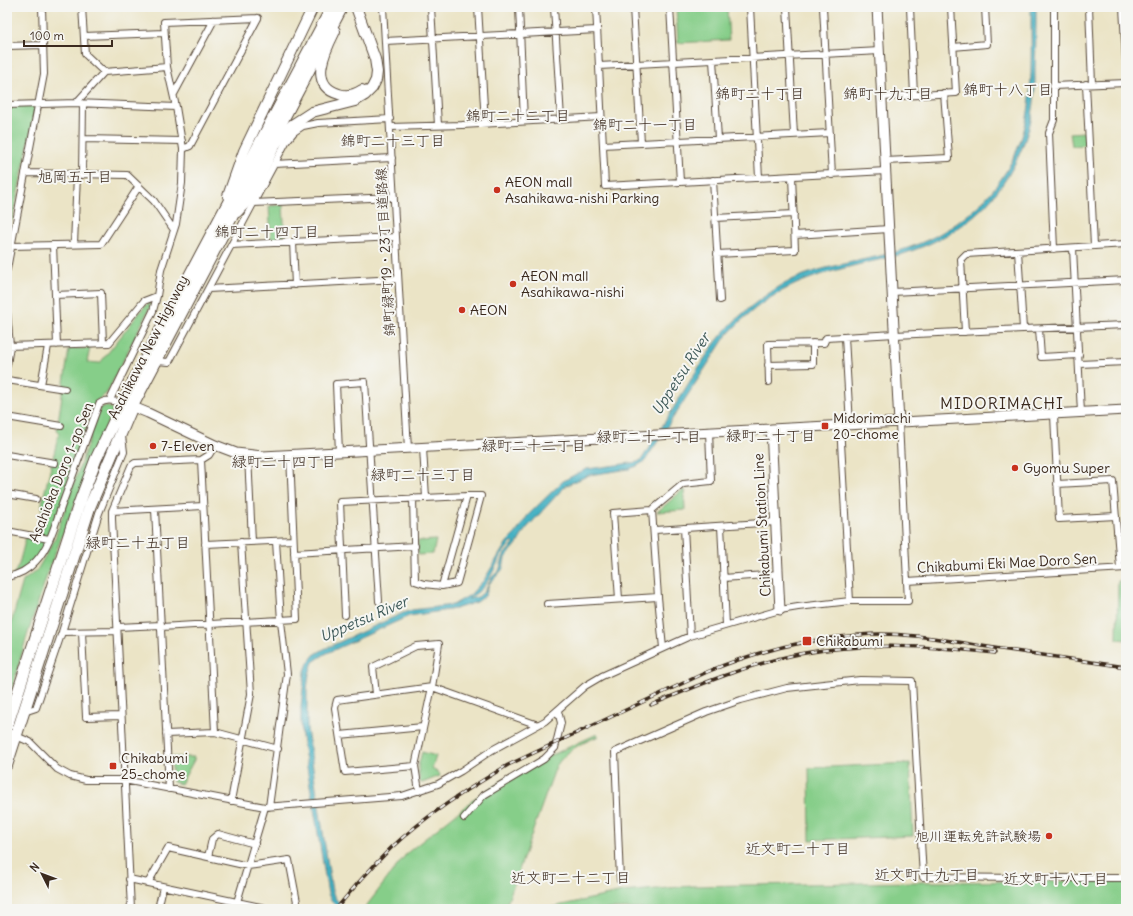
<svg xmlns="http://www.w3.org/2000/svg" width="1133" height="916" viewBox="0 0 1133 916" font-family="Delius,'Klee One',sans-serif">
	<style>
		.green { fill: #86ce89; stroke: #607c54 }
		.water { fill: #45b1c3; stroke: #406e70; fill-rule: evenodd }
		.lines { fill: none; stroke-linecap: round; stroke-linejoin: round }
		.stream { stroke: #45b1c3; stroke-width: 2 }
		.street-casing { stroke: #554637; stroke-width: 8 }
		.secondary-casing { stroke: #554637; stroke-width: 11 }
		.primary-casing { stroke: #554637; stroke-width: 12 }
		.highway-casing { stroke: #554637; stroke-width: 13 }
		.street { stroke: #fff; stroke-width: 6 }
		.secondary { stroke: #fff; stroke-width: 9 }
		.primary { stroke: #fff; stroke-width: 10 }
		.highway { stroke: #fff; stroke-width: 11 }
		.rail-casing { stroke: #3b2a1e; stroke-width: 3.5 }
		.rail { stroke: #f6f6f2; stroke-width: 2; stroke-dasharray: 6; stroke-linecap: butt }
		.poi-dot { fill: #c8321e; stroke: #f6f6f2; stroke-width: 1.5 }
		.labels { text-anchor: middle; stroke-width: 4; stroke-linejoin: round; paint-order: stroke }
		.poi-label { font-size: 14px; fill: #3b2a1e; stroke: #f6f6f2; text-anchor: start }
		.street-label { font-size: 14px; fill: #3b2a1e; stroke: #f6f6f2 }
		.neighbourhood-label { font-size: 15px; fill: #3b2a1e; stroke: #f6f6f2 }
		.water-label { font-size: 15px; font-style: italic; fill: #3e5958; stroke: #f6f6f2 }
		.quarter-label { font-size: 16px; letter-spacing: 1px; fill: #3b2a1e; stroke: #f6f6f2 }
	</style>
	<rect width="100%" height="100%" fill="#f6f6f2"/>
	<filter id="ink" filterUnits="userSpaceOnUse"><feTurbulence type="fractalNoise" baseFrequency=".025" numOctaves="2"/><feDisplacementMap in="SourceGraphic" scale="8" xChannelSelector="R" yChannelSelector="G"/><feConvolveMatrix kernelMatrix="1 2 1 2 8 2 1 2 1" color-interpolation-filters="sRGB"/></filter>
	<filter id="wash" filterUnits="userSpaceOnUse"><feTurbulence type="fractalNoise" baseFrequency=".012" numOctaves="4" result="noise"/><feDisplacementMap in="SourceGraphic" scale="16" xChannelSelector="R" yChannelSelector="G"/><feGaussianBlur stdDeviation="0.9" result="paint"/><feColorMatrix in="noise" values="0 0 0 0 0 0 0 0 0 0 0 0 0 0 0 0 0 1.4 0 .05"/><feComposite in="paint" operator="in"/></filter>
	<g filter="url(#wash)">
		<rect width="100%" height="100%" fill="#ebe4c6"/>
		<path class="green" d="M676,7H727L729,40L678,43Z
			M37,103L12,221L7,222V105Z
			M1084,132L1086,145L1072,146L1070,133Z
			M283,205L285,240L271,241L269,206Z
			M150,302V307L107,393L95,402L53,528L37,560L13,576L19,564L26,537L36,539L43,522L42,503L59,433L57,429L69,349L90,348L87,362L100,363L144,307Z
			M106,406L113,409L50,566L26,639L7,706V631H9L23,581L37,570L54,541L100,408Z
			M684,489L685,510L657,512Z
			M436,540L433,554L418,555V541Z
			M1126,580V640L1117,639L1118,581Z
			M597,734L599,736C580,744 568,749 556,766L505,909H364L407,853L478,796L522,769Z
			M422,752L436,756L432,769L439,773L440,776L422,783L420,782L418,767Z
			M171,757H194V760L181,784L173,782Z
			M910,763L913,836L810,840L809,768Z
			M1126,881V909H543L623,892L691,886L918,882Z"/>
		<path class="water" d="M1031,7H1036C1036,27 1036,48 1035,68C1035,84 1035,101 1032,116C1022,160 998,201 960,226C943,239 923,247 903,254C860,265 813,272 775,295C756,306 740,321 726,336L645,461L637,466L629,469L589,475L565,486L525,530L517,544L505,558L503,569L489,584L485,596L477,602L455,609L409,616L325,654L313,662L309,674L307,689V729L332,891C335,900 340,904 348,909H340L333,903L328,894L302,737L301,721V706L305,671L308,663L314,655L322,650L403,613L412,610L453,605L470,595L484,580L507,542L516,533L528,515L563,481L578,473L587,469L638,462L642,459C658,433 674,407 690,381C701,364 712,345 726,330C742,312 762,297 782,285C817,265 864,262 902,250C973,227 1024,172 1030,96C1032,66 1031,36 1031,7ZM513,542L514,544L504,555L499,571L492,577L484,592L478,597L468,599C475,594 482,590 487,582C496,569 500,552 513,542Z"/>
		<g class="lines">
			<path class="stream" d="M963,909L1126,908"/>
		</g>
	</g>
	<g filter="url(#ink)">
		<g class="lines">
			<g class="street-casing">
				<path id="street" d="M82,7L85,54L104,72
					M383,7L408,449
					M431,7L438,125
					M478,7L485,123
					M519,7L524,121
					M554,7L561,119
					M596,7L605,186L886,171
					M633,7L641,143
					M670,7L680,182
					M750,7L759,178
					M787,7L794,135
					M823,7L832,175
					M910,7L914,95
					M1089,7L1092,84
					M1123,7L1126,61
					M84,36L164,33
					M385,41L597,30
					M7,46L43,45
					M953,47L987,44L985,7
					M713,60L718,139
					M599,66L880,51
					M1086,84L1094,246
					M1053,86L1126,83
					M174,94L214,20
					M882,97L956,93L951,7
					M76,103L104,72L167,67
					M7,105L76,103L176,107
					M390,127L462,125L601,117
					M83,139L182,141
					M603,145L830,133
					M183,149L190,146L258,18
					M885,161L949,158L944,93
					M274,164L392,158
					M25,173L127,175L154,201L174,230
					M82,175L83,104
					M713,180L720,300
					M253,203L394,197
					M715,218L794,214
					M795,235L889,229
					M293,242L295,285
					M74,244L77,175
					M53,245L57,345
					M231,245L395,237
					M11,246L101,244L139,186
					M1073,248L1081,413
					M1054,249L1049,133L1054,120V7
					M1018,251L1023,329
					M717,254L795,250L792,176
					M7,269L44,74L42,7
					M208,289L398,279
					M892,292L1126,280
					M55,295L101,293L103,343
					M7,312L10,346L7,365
					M1039,329L1041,357L1079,355
					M965,332L961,259L966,254L1126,244
					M895,335L1023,329L1126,325
					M845,337L850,425
					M7,346L109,343L144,301L157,296
					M156,361L169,362L286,142L294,132L303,126L318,123L390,119
					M1079,364L1126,362
					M768,365L813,364V343
					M7,380L65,389
					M769,382L768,344L824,343L826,338L895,334
					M41,385L48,346
					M110,400L153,311L157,296L161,270L176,224L182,183L183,149L176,107L167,67L164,22L258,18
					M1054,415L1059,519L1116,516
					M7,417L61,426
					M840,425L850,601
					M423,448L426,498
					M339,452L336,384L365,382L379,601
					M7,455L55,463
					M248,455L252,542
					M201,460L215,732
					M1057,484L1113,481L1120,568
					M7,494L36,499
					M413,498L415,581L424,584L442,586L467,496
					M155,509L169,789
					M652,510L658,597L663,648
					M112,511L203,506
					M721,526L726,625
					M684,528L690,636
					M655,530L776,522
					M7,531L49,539
					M205,544L293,540
					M294,553L415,546
					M7,577C18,575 29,569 36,561C50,546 56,521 63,502C75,469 87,437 99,404C107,398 114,401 123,403
					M723,578L779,574
					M907,581L1126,568
					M619,599L613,513L652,510L683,484L711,481L709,432
					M547,604L658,597
					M345,615L340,502L467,496H481L457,583L442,586
					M118,627L161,625
					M161,627L297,619L290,455
					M62,632L117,631
					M82,632L86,717L121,716
					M376,694L373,667L416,646L439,644L432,687L415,766L419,791
					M24,712L36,708L62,632L99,513L124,452L122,436
					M7,732L30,742L57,769L70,776L86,780H124L265,807L402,796L438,784L461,771L492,750L545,721L585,686L602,676L690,636L780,610L798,607L850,601H908L899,423
					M166,734L215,732L278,749
					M340,735L423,727
					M415,766L345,772L335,708L337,700L432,687L538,725
					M231,801L251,694L241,542
					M269,807L287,674L281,621L276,541
					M464,818L484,795L544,759L555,748L561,723L558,711
					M208,857L212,839L218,834L255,844
					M129,879L270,909
					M620,880L615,752L706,712L741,700L787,688L860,680L912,681L923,877L1024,878H1126
					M148,883L168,848L248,866L289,860L297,902L293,909
					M131,909L112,519V511L131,466L135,463L201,460L209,455L215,445
					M158,909L163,887
					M235,909L265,807"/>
			</g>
			<g class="secondary-casing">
				<path id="secondary" d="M877,7L899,423
					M126,404L148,413L215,445L236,453L263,456L1126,410
					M771,429L780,610"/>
			</g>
			<g class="primary-casing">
				<path id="primary" d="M335,31C326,49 307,85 339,94C347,97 354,95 362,90
					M228,196L244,151L313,7
					M237,212L248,200L275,145L284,133L292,125L312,112L355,101L365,95L372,88L376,80L377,72L375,59L356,7"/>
			</g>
			<g class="highway-casing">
				<path id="highway" d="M7,726L79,504L96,459L130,388L332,7
					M7,764L90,506L132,407L342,7"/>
			</g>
			<use href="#street" class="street"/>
			<use href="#secondary" class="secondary"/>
			<use href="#primary" class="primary"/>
			<use href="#highway" class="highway"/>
			<g class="rail-casing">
				<path id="rail" d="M651,705C698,685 749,664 799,654C864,642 931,646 995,653
					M336,909C353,888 372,867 391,848C426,815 468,789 508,765L707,672C756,651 806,639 859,635C905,631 950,641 994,648C1038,654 1082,661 1126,667"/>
			</g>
			<use href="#rail" class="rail"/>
		</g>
	</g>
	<g class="poi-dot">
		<circle cx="497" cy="190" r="4"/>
		<circle cx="513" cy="284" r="4"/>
		<circle cx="462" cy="310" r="4"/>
		<rect x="821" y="422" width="8" height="8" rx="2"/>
		<circle cx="153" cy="446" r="4"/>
		<circle cx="1015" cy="468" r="4"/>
		<rect x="802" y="636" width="10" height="10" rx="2"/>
		<rect x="109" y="762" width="8" height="8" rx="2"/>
		<circle cx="1049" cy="836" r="4"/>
	</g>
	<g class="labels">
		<g class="poi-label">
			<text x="505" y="187">AEON mall<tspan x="505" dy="16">Asahikawa-nishi Parking</tspan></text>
			<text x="521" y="281">AEON mall<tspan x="521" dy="16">Asahikawa-nishi</tspan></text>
			<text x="470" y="315">AEON</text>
			<text x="833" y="423">Midorimachi<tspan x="833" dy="16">20-chome</tspan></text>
			<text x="161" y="451">7-Eleven</text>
			<text x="1023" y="473">Gyomu Super</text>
			<text x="816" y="646">Chikabumi</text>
			<text x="121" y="763">Chikabumi<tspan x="121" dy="16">25-chome</tspan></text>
			<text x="1041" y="841" text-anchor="end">旭川運転免許試験場</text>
		</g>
		<g class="street-label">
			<text transform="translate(385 252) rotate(-93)" y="5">錦町緑町19・23丁目道路線</text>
			<text transform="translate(148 347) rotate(-63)" y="5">Asahikawa New Highway</text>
			<text transform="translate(61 472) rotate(-68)" y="5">Asahioka Doro 1-go Sen</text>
			<text transform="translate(762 525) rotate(-93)" y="5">Chikabumi Station Line</text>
			<text transform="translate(1007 563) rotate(-3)" y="5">Chikabumi Eki Mae Doro Sen</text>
		</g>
		<g class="neighbourhood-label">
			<text x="1008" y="95">錦町十八丁目</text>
			<text x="760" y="99">錦町二十丁目</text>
			<text x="888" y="99">錦町十九丁目</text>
			<text x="518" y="121">錦町二十二丁目</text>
			<text x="645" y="130">錦町二十一丁目</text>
			<text x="393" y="146">錦町二十三丁目</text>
			<text x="75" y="182">旭岡五丁目</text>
			<text x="267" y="237">錦町二十四丁目</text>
			<text x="771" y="441">緑町二十丁目</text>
			<text x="649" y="442">緑町二十一丁目</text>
			<text x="534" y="451">緑町二十二丁目</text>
			<text x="284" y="467">緑町二十四丁目</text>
			<text x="423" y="480">緑町二十三丁目</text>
			<text x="138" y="548">緑町二十五丁目</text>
			<text x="798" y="854">近文町二十丁目</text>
			<text x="927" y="880">近文町十九丁目</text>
			<text x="571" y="883">近文町二十二丁目</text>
			<text x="1056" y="884">近文町十八丁目</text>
		</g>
		<g class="water-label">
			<text transform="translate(681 374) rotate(-57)" y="5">Uppetsu River</text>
			<text transform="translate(364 619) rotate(-23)" y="5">Uppetsu River</text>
		</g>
		<g class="quarter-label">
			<text x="1002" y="409">MIDORIMACHI</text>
		</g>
	</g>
	<rect width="1133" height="916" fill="none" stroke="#f6f6f2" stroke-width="24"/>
	<g transform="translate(42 874) rotate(312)" stroke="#f6f6f2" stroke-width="3" paint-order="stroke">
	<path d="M0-3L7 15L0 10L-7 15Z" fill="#3b2a1e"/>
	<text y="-6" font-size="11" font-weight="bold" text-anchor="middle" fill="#3b2a1e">N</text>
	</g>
	<path d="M24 40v6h88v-6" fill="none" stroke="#3b2a1e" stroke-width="2"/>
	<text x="30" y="40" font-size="12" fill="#3b2a1e" stroke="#f6f6f2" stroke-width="3" paint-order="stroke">100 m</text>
</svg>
